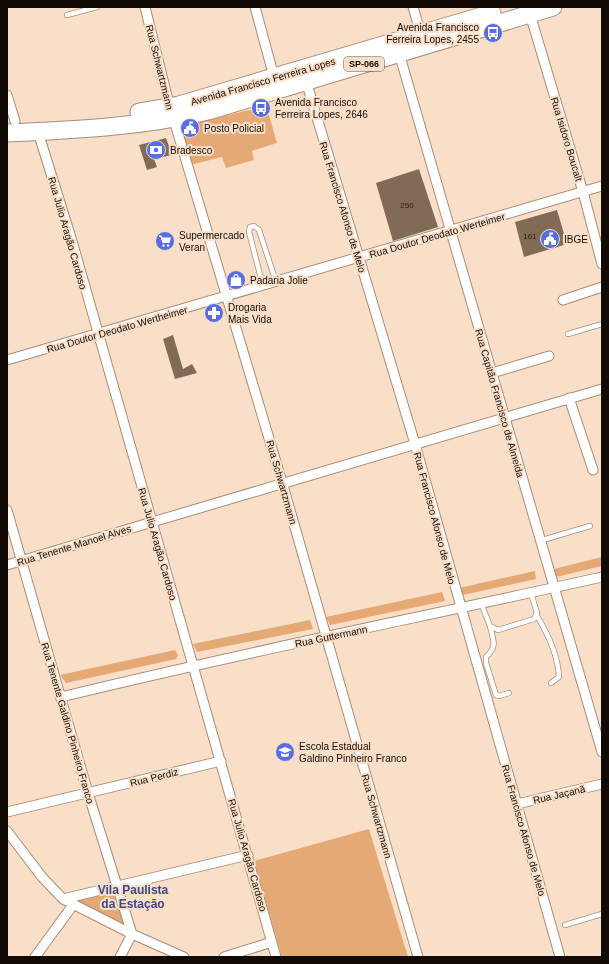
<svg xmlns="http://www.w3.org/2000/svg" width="609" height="964" viewBox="0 0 609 964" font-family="Arial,sans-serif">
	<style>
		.green { fill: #e4a975 }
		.building { fill: #816a56 }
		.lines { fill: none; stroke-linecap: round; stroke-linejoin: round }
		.lane-casing { stroke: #a68d78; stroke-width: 6 }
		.street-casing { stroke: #a68d78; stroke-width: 11 }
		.highway-casing { stroke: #a68d78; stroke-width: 19 }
		.lane { stroke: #fff; stroke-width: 4.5 }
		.street { stroke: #fff; stroke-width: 9 }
		.highway { stroke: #fff; stroke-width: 17 }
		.labels { text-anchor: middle; stroke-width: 4; stroke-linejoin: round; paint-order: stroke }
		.number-label { font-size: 8px; fill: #2e2218 }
		.shield { fill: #fadfc8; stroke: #584a3f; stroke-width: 1 }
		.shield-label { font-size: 9px; font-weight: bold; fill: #120a04 }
		.poi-label { font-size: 10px; fill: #120a04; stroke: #fadfc8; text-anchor: start }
		.street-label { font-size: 10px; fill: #120a04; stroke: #fadfc8 }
		.quarter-label { font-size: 12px; font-weight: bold; fill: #3c4984; stroke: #fadfc8 }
	</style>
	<rect width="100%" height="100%" fill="#fadfc8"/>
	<path class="green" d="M249,110L269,115L277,143L252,151L254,160L226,168L222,157L190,165L177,127L215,114L228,115Z
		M602,557V566L556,577L554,569Z
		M535,571L536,579L463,595L459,588Z
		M442,592L445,601L330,625L326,617Z
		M310,620L313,629L197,652L193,644Z
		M175,650L178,655L176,659L66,683L60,675Z
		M369,829L408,957H282L254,861Z
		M115,891L125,926L72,902Z"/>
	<path class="building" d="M166,138L172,155L154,159L157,167L147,170L139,145Z
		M419,169L438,227L393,241L376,183Z
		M557,210L567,244L524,257L515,222Z
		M173,335L183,369L192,364L197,373L175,379L163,339Z"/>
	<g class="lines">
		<g class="lane-casing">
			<path id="lane" d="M67,15L97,7
				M263,286L249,232L250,227L254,226L259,230L276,282
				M568,334L602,324
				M539,541L590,526
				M481,603L490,626L498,630L534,619L537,613L531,593
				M537,616C548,634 558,655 559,677L551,683
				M490,626C493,640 498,646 486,657V663L496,695L499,696L509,693
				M565,925L602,914"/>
		</g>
		<g class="street-casing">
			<path id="street" d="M145,7L168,100L282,482L418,957
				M255,7L274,77
				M413,7L421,34
				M530,14L583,192L602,264
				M399,53L602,752
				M306,81L415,444L560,957
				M7,95L15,121
				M38,132L72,241L276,957
				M563,300L602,287
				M7,360L602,186
				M492,373L549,356
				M569,398L593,470
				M7,510L88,793L132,934
				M7,565L602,389
				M61,697C240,653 422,617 602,577
				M517,804L602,784
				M7,812L221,761
				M7,831L42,877L63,899L132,934L184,957
				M63,899L248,855
				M35,957L73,905
				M120,957L132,934
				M224,957L272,942"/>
		</g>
		<g class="highway-casing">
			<path id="highway" d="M139,112L179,105L492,13
				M7,133C74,130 142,127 208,111L553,7"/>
		</g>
		<use href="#lane" class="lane"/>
		<use href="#street" class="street"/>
		<use href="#highway" class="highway"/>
	</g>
	<defs>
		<g id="bus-disc" transform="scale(1)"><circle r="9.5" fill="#586ce3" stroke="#fadfc8"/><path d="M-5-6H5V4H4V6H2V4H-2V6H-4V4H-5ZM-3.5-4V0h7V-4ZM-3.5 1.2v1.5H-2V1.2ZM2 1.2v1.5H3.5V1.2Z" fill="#fff"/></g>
		<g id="civic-disc" transform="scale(1)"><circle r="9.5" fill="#586ce3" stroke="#fadfc8"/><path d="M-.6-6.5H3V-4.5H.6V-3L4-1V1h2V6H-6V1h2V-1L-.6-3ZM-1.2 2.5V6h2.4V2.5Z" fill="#fff"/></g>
		<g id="bank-disc" transform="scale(1)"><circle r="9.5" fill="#586ce3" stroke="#fadfc8"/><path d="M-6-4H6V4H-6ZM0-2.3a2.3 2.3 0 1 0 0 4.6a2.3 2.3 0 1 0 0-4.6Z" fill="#fff"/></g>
		<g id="supermarket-disc" transform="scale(1)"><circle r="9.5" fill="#586ce3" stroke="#fadfc8"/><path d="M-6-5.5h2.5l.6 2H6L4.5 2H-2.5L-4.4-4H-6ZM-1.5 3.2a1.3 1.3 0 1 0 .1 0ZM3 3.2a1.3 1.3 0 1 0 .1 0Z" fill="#fff"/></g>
		<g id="shop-disc" transform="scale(1)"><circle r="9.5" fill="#586ce3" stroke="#fadfc8"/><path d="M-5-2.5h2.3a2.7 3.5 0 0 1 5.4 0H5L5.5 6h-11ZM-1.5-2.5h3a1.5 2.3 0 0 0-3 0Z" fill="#fff"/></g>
		<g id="pharmacy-disc" transform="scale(1)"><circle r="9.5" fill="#586ce3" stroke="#fadfc8"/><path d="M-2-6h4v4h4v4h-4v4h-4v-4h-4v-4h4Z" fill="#fff"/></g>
		<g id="school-disc" transform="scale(1)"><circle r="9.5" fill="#586ce3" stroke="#fadfc8"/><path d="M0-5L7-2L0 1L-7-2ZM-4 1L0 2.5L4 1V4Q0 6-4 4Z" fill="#fff"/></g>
	</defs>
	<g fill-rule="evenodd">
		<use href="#bus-disc" x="493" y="33"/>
		<use href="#bus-disc" x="261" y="108"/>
		<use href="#civic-disc" x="190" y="128"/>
		<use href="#bank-disc" x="156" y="150"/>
		<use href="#civic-disc" x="550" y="239"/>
		<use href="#supermarket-disc" x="165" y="241"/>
		<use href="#shop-disc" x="236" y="280"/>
		<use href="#pharmacy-disc" x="214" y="313"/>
		<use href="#school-disc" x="285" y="752"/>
	</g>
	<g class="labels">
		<g class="number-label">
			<text x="407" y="208">250</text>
			<text x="530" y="239">161</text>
		</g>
		<rect class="shield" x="344" y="57" width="40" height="14" rx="3"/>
		<g class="shield-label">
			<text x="364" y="67">SP-066</text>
		</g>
		<g class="poi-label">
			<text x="479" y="31" text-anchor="end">Avenida Francisco<tspan x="479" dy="12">Ferreira Lopes, 2455</tspan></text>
			<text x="275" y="106">Avenida Francisco<tspan x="275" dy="12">Ferreira Lopes, 2646</tspan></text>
			<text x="204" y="132">Posto Policial</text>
			<text x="170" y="154">Bradesco</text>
			<text x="179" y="239">Supermercado<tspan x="179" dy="12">Veran</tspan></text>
			<text x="564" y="243">IBGE</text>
			<text x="250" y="284">Padaria Jolie</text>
			<text x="228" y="311">Drogaria<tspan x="228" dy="12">Mais Vida</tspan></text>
			<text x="299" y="750">Escola Estadual<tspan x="299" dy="12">Galdino Pinheiro Franco</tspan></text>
		</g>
		<g class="street-label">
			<text transform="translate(160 67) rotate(76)" y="4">Rua Schwartzmann</text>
			<text transform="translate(263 81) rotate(-16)" y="4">Avenida Francisco Ferreira Lopes</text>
			<text transform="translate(567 139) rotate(73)" y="4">Rua Isidoro Boucalt</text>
			<text transform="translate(343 207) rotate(73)" y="4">Rua Francisco Afonso de Melo</text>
			<text transform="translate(68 233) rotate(74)" y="4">Rua Julio Aragão Cardoso</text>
			<text transform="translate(437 235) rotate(-16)" y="4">Rua Doutor Deodato Werteimer</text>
			<text transform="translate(117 329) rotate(-16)" y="4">Rua Doutor Deodato Wertheimer</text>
			<text transform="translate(500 403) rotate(74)" y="4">Rua Capitão Francisco de Almeida</text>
			<text transform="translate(282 482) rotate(74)" y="4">Rua Schwartzmann</text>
			<text transform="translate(435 518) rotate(75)" y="4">Rua Francisco Afonso de Melo</text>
			<text transform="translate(158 544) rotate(74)" y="4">Rua Julio Aragão Cardoso</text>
			<text transform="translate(74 545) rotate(-17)" y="4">Rua Tenente Manoel Alves</text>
			<text transform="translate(331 636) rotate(-12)" y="4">Rua Guttermann</text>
			<text transform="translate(68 723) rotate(74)" y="4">Rua Tenente Galdino Pinheiro Franco</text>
			<text transform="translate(154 777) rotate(-14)" y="4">Rua Perdiz</text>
			<text transform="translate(559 794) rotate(-13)" y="4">Rua Jaçanã</text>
			<text transform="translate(377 816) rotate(74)" y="4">Rua Schwartzmann</text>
			<text transform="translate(524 830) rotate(74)" y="4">Rua Francisco Afonso de Melo</text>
			<text transform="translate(248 855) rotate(74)" y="4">Rua Julio Aragão Cardoso</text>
		</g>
		<g class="quarter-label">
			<text x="133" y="894">Vila Paulista<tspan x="133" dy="14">da Estação</tspan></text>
		</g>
	</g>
	<rect width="609" height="964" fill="none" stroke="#120a04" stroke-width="16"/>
</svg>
